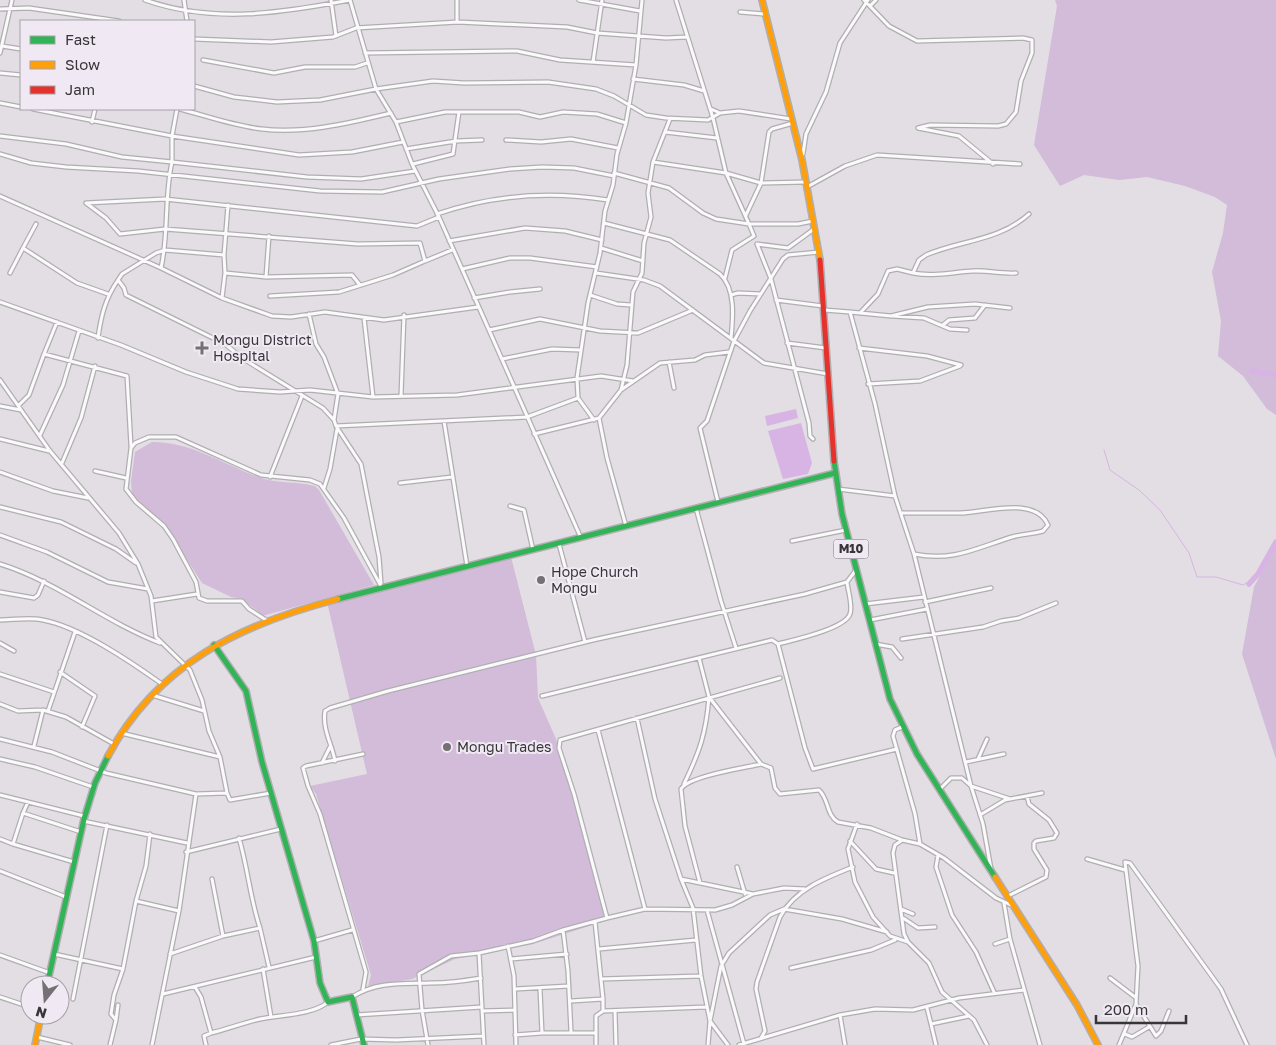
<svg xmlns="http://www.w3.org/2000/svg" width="1276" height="1045" viewBox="0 0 1276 1045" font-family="'Golos Text',sans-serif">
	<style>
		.green { fill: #d2bcd9 }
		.water { fill: #d8b4e5 }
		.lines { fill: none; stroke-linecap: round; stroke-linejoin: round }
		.stream { stroke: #d8b4e5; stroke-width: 1 }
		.river { stroke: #d8b4e5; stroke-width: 5.5 }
		.street-casing { stroke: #b1aeb2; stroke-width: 5.5 }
		.fast-casing { stroke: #b1aeb2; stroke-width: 8 }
		.slow-casing { stroke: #b1aeb2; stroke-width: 8 }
		.jam-casing { stroke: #b1aeb2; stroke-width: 8 }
		.street { stroke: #fbfafb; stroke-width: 3 }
		.fast { stroke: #30b455; stroke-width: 5 }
		.slow { stroke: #ff9f0a; stroke-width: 5 }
		.jam { stroke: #e5322d; stroke-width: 5 }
		.poi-dot { fill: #747074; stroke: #f0e9f3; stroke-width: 2 }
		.labels { text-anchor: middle; stroke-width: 4; stroke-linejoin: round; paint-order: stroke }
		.shield { fill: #f0e9f3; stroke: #6f6b71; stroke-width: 1 }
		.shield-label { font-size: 12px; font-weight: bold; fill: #383539 }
		.poi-label { font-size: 14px; fill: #383539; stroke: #f0e9f3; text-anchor: start }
	</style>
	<rect width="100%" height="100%" fill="#e2dee3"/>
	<path class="green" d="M1055,0H1276V415L1267,409L1243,376L1218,356L1221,321L1212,272L1223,233L1227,205L1215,197L1185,186L1147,177L1119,180L1084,175L1060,186L1034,145L1057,6Z
		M152,442C193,442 224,465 261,478C278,484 297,481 315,486L319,490L374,585L262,616C256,608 250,607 243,599L231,597L202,583L166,527L145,509L132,494L131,481L135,452Z
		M1276,545V759L1242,654L1254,587Z
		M511,557L536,655L538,698L556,739L608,920L533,944L455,959L412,979L368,987L371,975L316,794L310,786L367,774L327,602Z"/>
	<path class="water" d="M796,409L798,418L767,426L765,416Z
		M801,423L812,463L808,474L783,479L768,431Z"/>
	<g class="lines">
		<path class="stream" d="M1104,450L1110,470L1139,490L1160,510L1189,553L1197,577H1216L1243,585L1276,567"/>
		<path class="river" d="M1252,371L1276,375
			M1249,584L1258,574L1276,542"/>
		<g class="street-casing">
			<path id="street" d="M145,0C213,24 281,13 350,0
				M184,0L187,21
				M331,0L336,36
				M350,0L376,89L396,122L412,164L439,217L581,538
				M457,0V22
				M579,0L640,11
				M676,0L713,118L726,173L749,224H798L813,221
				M864,0L889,26L917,41L1023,38L1032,40V53L1021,81L1016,112L1006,124L998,126L930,125L918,128L959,136L993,164
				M870,6L876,0
				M0,9L29,8L119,21
				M740,12L765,14
				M194,39L271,42L333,37L356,28L458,22L567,27L597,33L666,38L687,37
				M2,46L21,49
				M0,53L12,0
				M365,53L517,51L560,60L636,65
				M203,60L274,73L305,67H355L367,63
				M593,62L602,0
				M0,73L21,75
				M633,79L684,85L704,91
				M194,86L234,97L277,102L320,100L376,89L433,81L464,83L548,82L596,89L614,96L646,115L666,118L708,120L720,113L739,111L791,119
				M0,103L21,107
				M33,109L172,136L177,109
				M180,109C207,116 234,126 262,129C305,134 349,123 391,113
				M711,109L720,113
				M92,122L95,109
				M396,122L445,112H519L540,117L563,112L597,114L626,123
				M665,132L717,138
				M0,136L66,144L122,157L172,162C164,197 169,233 161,268L222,298L272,316L291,317L325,312L384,320L478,307
				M506,140L541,142L571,139L618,148
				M403,142L352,152L299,155L172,136V162L307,177L361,179L415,171
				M406,149L456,141L482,140
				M0,154L31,163L66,167L138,171L320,191L382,192L439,179L510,169L542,167L574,168L614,176
				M803,154L806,134L826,92L840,43L868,0
				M653,162L726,173L761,183L806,182
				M413,164L453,154L459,112
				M614,173L669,188L703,213L716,219L749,224L754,236L732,250L725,278
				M807,187L845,166L877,155L1020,164
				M0,196L161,268
				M437,214C492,195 551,191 608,200
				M746,215L761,183L769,132L772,129L793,123
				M439,217L417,226L165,199L86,203L106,218L120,234L165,229L358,244L420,243L425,261L452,250
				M604,223L670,240L720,274C736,289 733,318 731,338
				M449,241L525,228L565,231L602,240
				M23,248L36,224
				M601,248L643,261
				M224,255L165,250L156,253L122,274L118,280L124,288L126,295L225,344L242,358L323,408L334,420L336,426L361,464L379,557L381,583
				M462,269L510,258H530L597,267
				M10,273L23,248L77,283L108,294
				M225,273L224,255L228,205
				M596,273L644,280L660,286L764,363L828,374
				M913,273C933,277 953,272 973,271C987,270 1001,274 1016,273
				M266,277L269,236
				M590,295L617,304L631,305
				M731,295L738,293L761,294
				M270,296L339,292L393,275L425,261
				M222,298L225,273L266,277L352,275L360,285
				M474,298L510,292L540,289
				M776,300L823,306
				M0,302L121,345L186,372L238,389L280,392L310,390L373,397L457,395L601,376L633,381
				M824,310L850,312L875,404L895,496L914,554L971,786L983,824L991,869
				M850,312L891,316L928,307L975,304L1010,308
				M860,313L878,294L888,271L897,269L913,273L919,260L926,255C961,240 999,241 1029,214
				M309,314L316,344L324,357L338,394L334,420
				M892,316L924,318L950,329L967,330
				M364,318L373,397
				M943,325L949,320L975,318L985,305
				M489,330L540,319L600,331L638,333L693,310
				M98,338C101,316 105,299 118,280
				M787,343L826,348
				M859,348L927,356L961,365
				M44,354L57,322
				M502,359L552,349L581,350
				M669,362L674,388
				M0,380L50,451L119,533L138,564L151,596L156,637L190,670L202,700L209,731L220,757
				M868,384L920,381L960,366
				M621,390L627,365L633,292L642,273L644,243L651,217L648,193L653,162L670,119
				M401,396L404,315
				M19,405L29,395L44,354L127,376L131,446
				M0,406L21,410
				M599,418L607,458L626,526
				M594,420L578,398L577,378L588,303L600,253L605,211L613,185L617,154L626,123L636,65L642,0
				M444,421L467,566
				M336,426L527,417L578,398
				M534,434L599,418L621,390L660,363L695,360L705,355L729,352
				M40,435L63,385L79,331
				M0,439L49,451
				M813,439L810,436L809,423L771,279L757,244L788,248L814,229
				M62,463L81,418L95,366
				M95,471L126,478
				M0,472L53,491L88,498
				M270,477L302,396
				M400,483L452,477
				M324,488L330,469L337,429
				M838,489L895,496
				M718,502L700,428L707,421L734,341L750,311L783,259L788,255L819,252
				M510,506L524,510L533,550
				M0,507L61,522L116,549L136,563
				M696,508L721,601L736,648
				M901,513C921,513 941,513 960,513C983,513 1035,495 1048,525L1043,531C1033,534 1022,534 1012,537C976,548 953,562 914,554
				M0,535L47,552L108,582L148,589
				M792,541L846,530
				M559,544L585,642
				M0,564C58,582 103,621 160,643
				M0,592L34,598L38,595L44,581
				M152,601L197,594
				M925,602L991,588
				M865,604L924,597
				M0,620C14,620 29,617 43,620C80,627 131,662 162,684
				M266,620L249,609L242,601H207L199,598L196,582L173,539L164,526L136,502L126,489L131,448L135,443L149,437H176L261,475L310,480L320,484L344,518L382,588
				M870,620L927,609
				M902,639L983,627L1001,621L1019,618L1056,603
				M0,643L14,651
				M778,644C793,640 845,629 850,614C853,606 848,591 847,582
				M875,644L892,647L901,658
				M699,658L709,697L761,764
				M60,672L95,696L82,727
				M0,674L54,692
				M152,695L204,711
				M542,696L772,640L778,644L805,748L813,769L897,749
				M0,704L18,711L43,710
				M48,711L75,632
				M637,718L655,799L681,879L753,894L784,888L805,889
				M902,727L895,730L893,736L915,814L920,844
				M598,730L645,909
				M121,733L220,757L227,793
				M0,739L52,752L106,773L196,794L227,793L230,800L271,793
				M34,746L43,710L66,717L114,744
				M363,754L306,766L303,768L308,786L320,814L366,972L363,989
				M0,759L35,767L93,787
				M978,759L987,739
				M335,761C332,744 322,729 325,711L330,708L388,691L593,640L805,594L847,582L856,570
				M966,762L1004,754
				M322,763L330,747
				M684,784C700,751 706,733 709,697
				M940,789L951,778H962L971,786L1010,799
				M0,795L84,816
				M23,813L28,802
				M980,815L1005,800L1042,793
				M83,821L187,843
				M857,824L848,849L855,882L873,917L890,936L908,942
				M239,838C248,869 250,898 260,928
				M0,839L13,844
				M850,841L876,869L894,873
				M901,841L895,845L893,853L904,934L908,942L929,963L942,992L974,1020L987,1045
				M186,852L281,829
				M938,855L936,867L952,915L976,952L994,992
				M1087,859L1125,870
				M74,862L13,844L23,813L81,832
				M737,867L745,894
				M0,871L66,897
				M212,879L223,936
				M681,879L693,908L701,976L710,1021L708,1045
				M700,883L685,826L681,789C689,776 744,768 761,764L771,768L775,788L780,794L819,790C829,799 826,815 838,822L871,828L902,840L920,844L944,858L996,898L1013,906
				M1008,896L1046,877L1047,870L1034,849V843L1036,841L1054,838L1057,833L1049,820L1029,804L1027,796
				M136,901L146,866L150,834
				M1004,903L1010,939L1040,1045
				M901,909L913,914
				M707,910L744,1044
				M607,918L574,794L559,748L560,740L780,678
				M903,918L918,928L935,927
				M563,930L568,971L571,1032
				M314,941L352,930
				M995,944L1010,939
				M508,946L514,976L516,1045
				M599,949L696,940
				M479,953L484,1045
				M54,954L123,969
				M170,954L223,936L260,928L269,967
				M0,955L50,973
				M511,959L567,954
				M791,968L871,950L895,940
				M263,969L271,1017
				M1110,978L1135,997
				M601,979L701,976
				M195,987L201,997L211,1033
				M515,989L569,986
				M540,989L542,1033
				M163,994L316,957
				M0,997L30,1007
				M352,997C377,981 403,984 431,983C448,983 464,981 481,978
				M73,999L107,825
				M603,999V1011
				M571,1001L603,999L595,922
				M1136,1004L1156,1036L1161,1031L1169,1011
				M927,1008L931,1024
				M482,1011L515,1010
				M615,1011L616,1045
				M356,1015L482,1007
				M840,1015L845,1045
				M116,1020L118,1005
				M1125,1034L1132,1037L1149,1027
				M515,1035L542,1033H596
				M37,1037L70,1045
				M761,1038L765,1031L756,989L757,982L780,917C794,890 825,878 853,867
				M110,1045L116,1020L111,1014L114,995L123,969L136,901L179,911
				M152,1045L179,911L196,794
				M206,1045L204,1036L211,1033C227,1029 243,1023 260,1019C279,1015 313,1015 328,1002
				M331,1045L361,1039L396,1040L483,1036
				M428,1045L422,1010L419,974L451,956L479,953L533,941L563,930L607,918L645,909L715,910L732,905L753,894
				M596,1045V1016L603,1011L706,1007
				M728,1045L710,1021L721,966L729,953L770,915L784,909L842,919L887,932
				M739,1045L840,1015L875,1009L913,1010L959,998L1024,990
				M936,1045L931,1024L969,1016
				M1119,1045L1136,1004L1138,966L1125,862L1130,863L1221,989L1247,1045"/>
		</g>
		<g class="fast-casing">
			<path id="fast" d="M834,461L842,514L890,699L917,754L995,877
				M338,599L835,473
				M214,645L246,691L262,762L314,941L320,983L328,1002L352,997L364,1045
				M47,985L84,819L95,783L108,756"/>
		</g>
		<g class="slow-casing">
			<path id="slow" d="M762,0L802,160L820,260
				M108,756C157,664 241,624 338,599
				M995,877L1077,1005L1098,1045
				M35,1045L41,1015"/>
		</g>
		<g class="jam-casing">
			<path id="jam" d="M820,260L834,461"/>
		</g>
		<use href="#street" class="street"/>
		<use href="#fast" class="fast"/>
		<use href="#slow" class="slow"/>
		<use href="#jam" class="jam"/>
	</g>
	<g class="poi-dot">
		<path d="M199.5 340.5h5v5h5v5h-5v5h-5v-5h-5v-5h5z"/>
		<circle cx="541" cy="580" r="5"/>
		<circle cx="447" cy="747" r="5"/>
	</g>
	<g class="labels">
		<rect class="shield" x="833.5" y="539.5" width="35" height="19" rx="4"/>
		<g class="shield-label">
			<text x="851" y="553">M10</text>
		</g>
		<g class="poi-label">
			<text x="213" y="345">Mongu District<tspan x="213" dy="16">Hospital</tspan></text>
			<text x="551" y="577">Hope Church<tspan x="551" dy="16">Mongu</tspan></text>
			<text x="457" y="752">Mongu Trades</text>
		</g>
	</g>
	<rect x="20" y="20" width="175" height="90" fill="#f0e9f3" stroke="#a6a1a9"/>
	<rect x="30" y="36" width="25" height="8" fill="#30b455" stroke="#a6a1a9"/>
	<text x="65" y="45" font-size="15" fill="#383539">Fast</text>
	<rect x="30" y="61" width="25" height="8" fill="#ff9f0a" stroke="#a6a1a9"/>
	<text x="65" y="70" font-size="15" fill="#383539">Slow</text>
	<rect x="30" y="86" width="25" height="8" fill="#e5322d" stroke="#a6a1a9"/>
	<text x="65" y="95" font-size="15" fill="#383539">Jam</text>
	<g transform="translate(45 1000) rotate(197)"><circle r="24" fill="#f0e9f3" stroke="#a6a1a9"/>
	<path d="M0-4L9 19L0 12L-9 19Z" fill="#747074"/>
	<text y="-8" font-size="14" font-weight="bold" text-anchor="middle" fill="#383539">N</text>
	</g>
	<path d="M1096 1015v8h90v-8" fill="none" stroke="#383539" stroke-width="2.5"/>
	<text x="1104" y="1015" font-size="15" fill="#383539" stroke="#f0e9f3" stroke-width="4" paint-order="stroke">200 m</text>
</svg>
